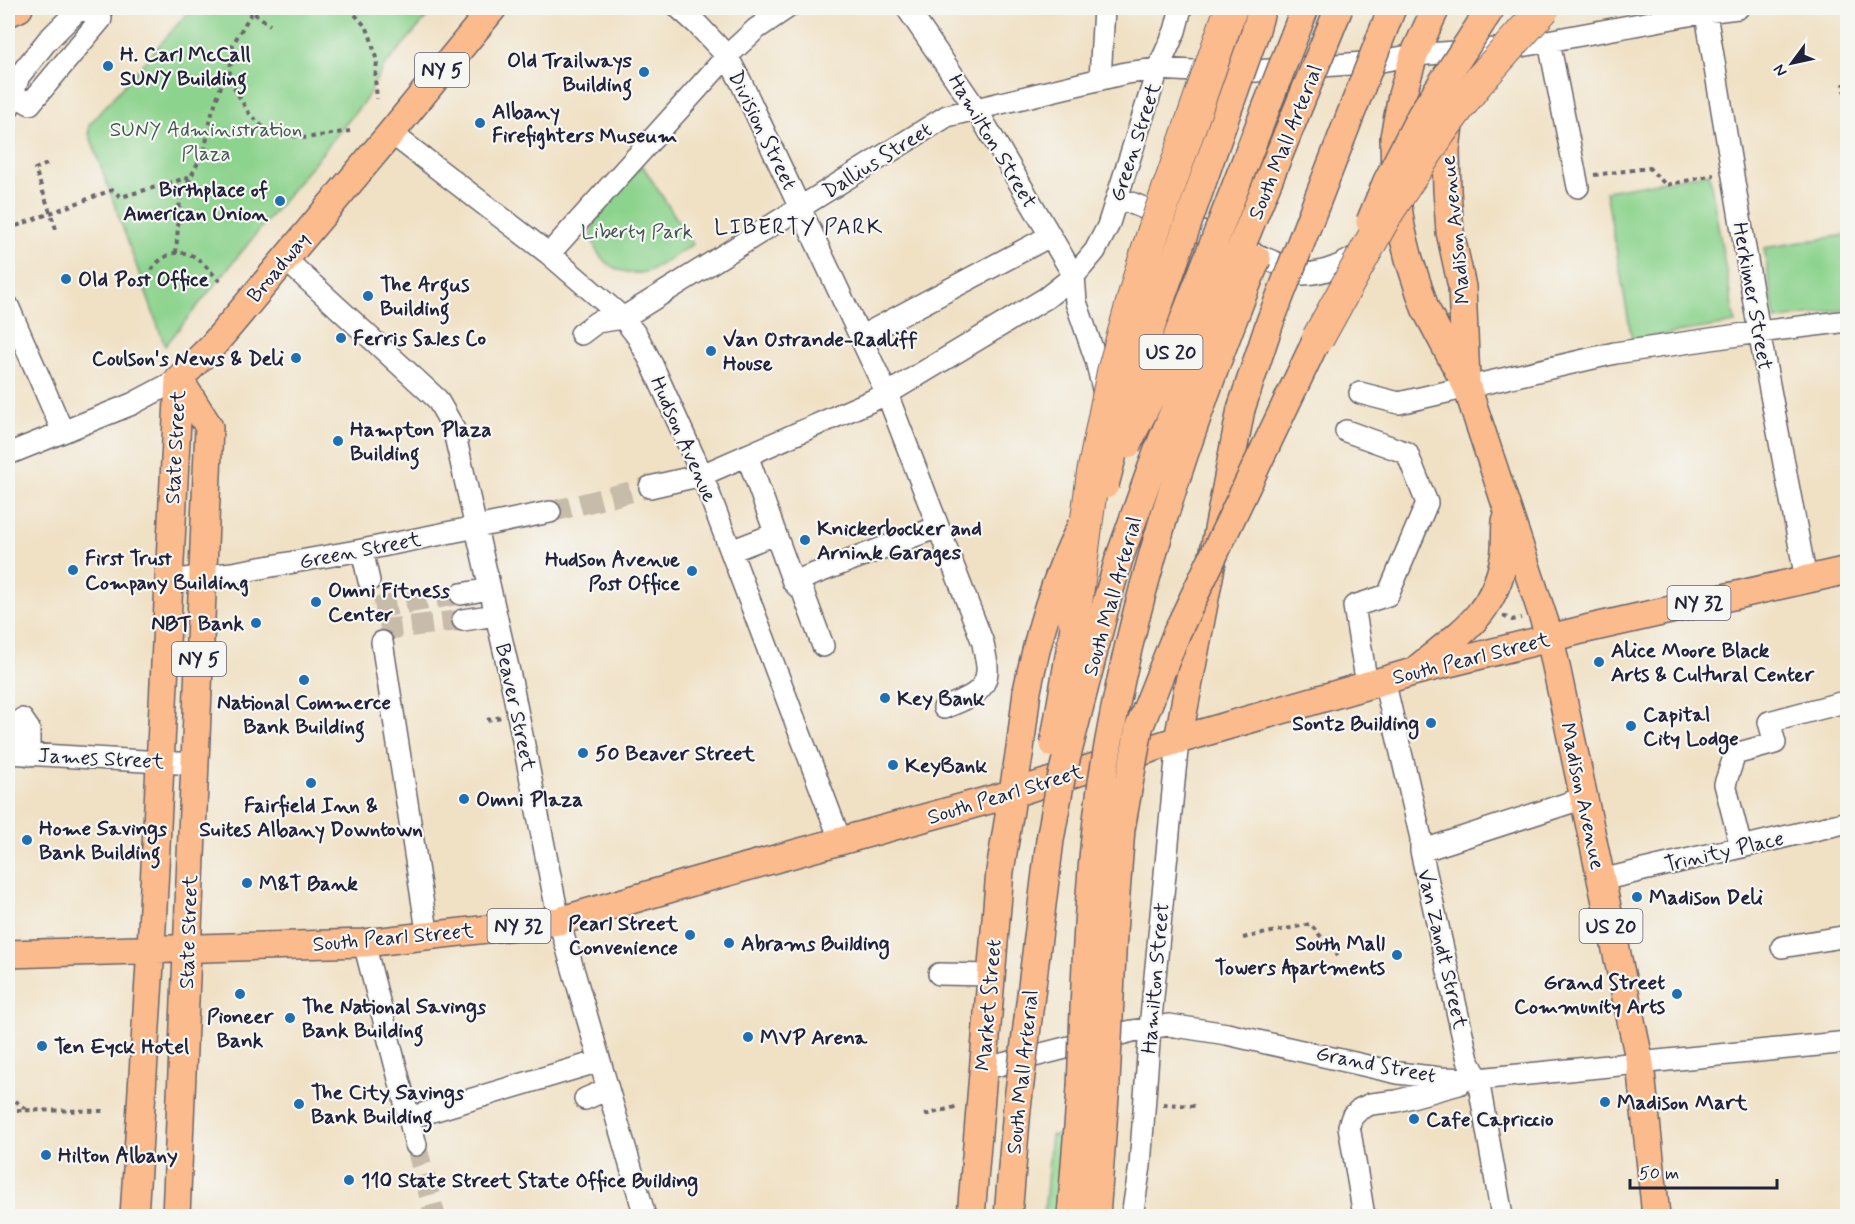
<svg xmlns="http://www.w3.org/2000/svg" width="1855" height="1224" viewBox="0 0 1855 1224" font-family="Mynerve,sans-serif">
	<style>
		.green { fill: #8cd38d; stroke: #577a64; stroke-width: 1.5 }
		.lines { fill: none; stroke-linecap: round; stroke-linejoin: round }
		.minor-tunnel { stroke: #c7bba9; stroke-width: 21; stroke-dasharray: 21 10; stroke-linecap: butt }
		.minor-casing { stroke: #6a656b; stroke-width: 24 }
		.major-casing { stroke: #6a656b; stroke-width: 30 }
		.path { stroke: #6a656b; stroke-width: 4; stroke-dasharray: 4.5 4.5; stroke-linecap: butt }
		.minor { stroke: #fff; stroke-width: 21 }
		.major { stroke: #fbbb8c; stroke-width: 27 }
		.major-bridge-casing { stroke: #6a656b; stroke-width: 30; stroke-linecap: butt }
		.highway-bridge-casing { stroke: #6a656b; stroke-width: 34; stroke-linecap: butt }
		.path-bridge { stroke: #6a656b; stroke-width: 4; stroke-dasharray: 4.5 4.5; stroke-linecap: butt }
		.major-bridge { stroke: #fbbb8c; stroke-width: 27 }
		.highway-bridge { stroke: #fbbb8c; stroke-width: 32 }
		.poi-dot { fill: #1f6fb2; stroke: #f6f6f2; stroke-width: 2 }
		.labels { text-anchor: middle; stroke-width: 4.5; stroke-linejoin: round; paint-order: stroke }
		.shield { fill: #f6f6f2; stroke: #626272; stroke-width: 1.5 }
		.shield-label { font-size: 20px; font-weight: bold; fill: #22223b }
		.poi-label { font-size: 21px; font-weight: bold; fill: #22223b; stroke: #f6f6f2; text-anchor: start }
		.park-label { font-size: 21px; fill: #425754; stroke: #f6f6f2 }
		.street-label { font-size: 21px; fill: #22223b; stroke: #f6f6f2 }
		.neighbourhood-label { font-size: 22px; letter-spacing: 1.5px; fill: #22223b; stroke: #f6f6f2 }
	</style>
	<rect width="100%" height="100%" fill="#f6f6f2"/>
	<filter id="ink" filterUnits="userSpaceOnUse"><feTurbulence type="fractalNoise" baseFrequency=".0167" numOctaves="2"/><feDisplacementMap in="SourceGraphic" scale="12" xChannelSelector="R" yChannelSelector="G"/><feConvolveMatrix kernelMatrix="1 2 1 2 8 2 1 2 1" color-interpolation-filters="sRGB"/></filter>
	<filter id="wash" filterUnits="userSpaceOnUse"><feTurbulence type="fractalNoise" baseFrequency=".008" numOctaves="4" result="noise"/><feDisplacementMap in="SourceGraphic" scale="24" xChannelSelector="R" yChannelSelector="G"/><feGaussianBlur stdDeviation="1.35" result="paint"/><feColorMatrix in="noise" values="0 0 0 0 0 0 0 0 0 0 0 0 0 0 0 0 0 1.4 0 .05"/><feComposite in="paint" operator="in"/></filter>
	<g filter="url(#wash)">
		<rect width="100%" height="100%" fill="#f0e1c5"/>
		<path class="green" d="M192,8H435L383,68L366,99L165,346L89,133V125Z
			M642,165L693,244C681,251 657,269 645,272C628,276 611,269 600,256C594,248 590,236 593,226C601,205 627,182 642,165Z
			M1709,173L1735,323L1632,340L1606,191Z
			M1847,235V309L1775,320L1764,248Z
			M1051,1135L1066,1136L1061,1216H1044Z"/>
	</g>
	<g filter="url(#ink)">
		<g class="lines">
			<path class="minor-tunnel" d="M550,512L650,487
				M375,608L461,594
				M380,630L463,620
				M416,1145L435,1216"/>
			<g class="minor-casing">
				<path id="minor" d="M679,8L697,24L727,56L741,82L887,394L983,643C984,652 988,663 987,672C985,695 962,700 944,708
					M907,8L976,109L1074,276L1076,302L1096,360L1104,393
					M1705,8L1759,332L1806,579
					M1549,42L1578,187
					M1100,79L1104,8
					M13,94L30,104L101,19L83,8
					M8,109L19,76L47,41L80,8
					M391,133L549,254L623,318L637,336L650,360L702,475L841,842
					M1117,197L1303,274C1326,273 1343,265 1363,252
					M549,254L727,56L756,29L787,8
					M285,259L437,399L453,427L512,685L559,921L645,1216
					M8,306L63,432
					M581,334L597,322L623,318L947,116L1126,73L1158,69L1229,73L1376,62L1414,55L1510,48L1705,12L1738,8
					M860,337L1050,236
					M1360,393L1399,403L1615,353L1759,332L1848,321
					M1346,431L1407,453L1427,503L1388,595L1354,606L1367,685
					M8,454L132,404L179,379
					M747,455L793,582L938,527
					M650,487L702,475L887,394L1046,298L1074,276L1095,251L1108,226L1158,69L1175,31L1181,8
					M362,550L369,581
					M731,551L775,534
					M169,581L232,573L362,550L550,512
					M793,582L803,592L823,646
					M461,594L490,589
					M463,620L496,615
					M382,642L428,937
					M1384,680L1421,838V851L1468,1060L1478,1079L1502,1216
					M8,753L195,764
					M12,754L14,726L22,719L29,729V755
					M1741,847L1725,784L1735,754L1775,743L1769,722L1848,701
					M1421,851L1584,798
					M1601,880L1848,822
					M364,943L416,1145
					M1782,947L1848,936
					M939,974L991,975
					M983,1069L1132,1031L1169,1025L1227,1034L1398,1073L1440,1078L1478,1079L1848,1042
					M585,1099L608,1089
					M409,1118L600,1061
					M1132,1216L1140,1166L1150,1028L1178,740
					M1364,1216L1349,1126L1352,1117L1360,1109L1371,1104L1397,1101L1459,1084"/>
			</g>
			<g class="major-casing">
				<path id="major" d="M1436,8L1414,55L1402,95L1394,137L1395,185L1401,227L1409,259L1425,308L1467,387L1550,638L1640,1063L1656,1216
					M8,13L19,8
					M1450,117L1446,150L1447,190L1450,232L1462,287L1466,380
					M179,379L214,344L391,133L493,8
					M1418,668C1459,634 1494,615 1504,558C1506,547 1505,533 1506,521
					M1178,740L1241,409
					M8,954L364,943L559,921L699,880L1011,794L1178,740L1413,672L1586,629L1848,570
					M134,1216L151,948L179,379
					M176,1216L209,427L179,379
					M971,1216L1000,871L1020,749L1027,691
					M1008,1216L1017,1108
					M1071,1216L1081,1088
					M1096,1216L1106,1083"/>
			</g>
			<path class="path" d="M247,8L270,25
				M259,8L252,12L233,44L229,79L248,112L264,128L288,135L306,138L350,131
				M349,8L367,28L371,39L377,62L375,78L377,99
				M1848,84L1844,85L1848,105
				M1594,175L1649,168L1666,185L1714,175
				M8,229L112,190L121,197L190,177
				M176,253L180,199L205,148L212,113L222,83L229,79
				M146,287C148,266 170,244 193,256C204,262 212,274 221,282
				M1503,616L1512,620L1521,618
				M487,720L501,717
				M1243,938L1310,924L1338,956
				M8,1095L26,1109
				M1163,1104L1195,1106
				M8,1110L104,1111
				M925,1115L959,1106
				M474,1211L503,1216"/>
			<use href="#minor" class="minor"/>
			<use href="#major" class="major"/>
			<g class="major-bridge-casing">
				<path id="major-bridge" d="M1370,222L1387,181L1421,115L1491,8
					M1241,409L1270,322L1392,8
					M1127,445L1165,368L1305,8
					M1105,485L1120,427L1148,336L1255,33L1262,8
					M1027,691C1039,631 1054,580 1081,526
					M1054,744L1079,598
					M1106,1083L1113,932L1121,829L1139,728L1177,632L1326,320
					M1081,1088C1085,988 1087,888 1101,789C1128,605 1188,431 1257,259
					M1017,1108L1050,840L1061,779L1107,600L1119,559L1158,450L1339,8"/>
			</g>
			<g class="highway-bridge-casing">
				<path id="highway-bridge" d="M1318,338L1387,213L1441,131L1477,83L1544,8
					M1074,618L1093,473L1113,372L1140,274L1154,230L1231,8"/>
			</g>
			<path class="path-bridge" d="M47,164L35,169L56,229"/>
			<use href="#major-bridge" class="major-bridge"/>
			<use href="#highway-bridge" class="highway-bridge"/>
		</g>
	</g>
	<g class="poi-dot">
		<circle cx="108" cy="66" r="6"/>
		<circle cx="644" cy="72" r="6"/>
		<circle cx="480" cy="123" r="6"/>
		<circle cx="280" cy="201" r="6"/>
		<circle cx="66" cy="279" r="6"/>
		<circle cx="368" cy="296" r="6"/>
		<circle cx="341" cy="338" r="6"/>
		<circle cx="711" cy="351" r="6"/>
		<circle cx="296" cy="358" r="6"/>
		<circle cx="338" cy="441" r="6"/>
		<circle cx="805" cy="540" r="6"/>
		<circle cx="73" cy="570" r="6"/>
		<circle cx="692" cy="571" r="6"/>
		<circle cx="316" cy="602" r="6"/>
		<circle cx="256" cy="623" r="6"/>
		<circle cx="1599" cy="662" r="6"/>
		<circle cx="304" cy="680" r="6"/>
		<circle cx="885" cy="698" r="6"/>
		<circle cx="1431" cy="723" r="6"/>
		<circle cx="1631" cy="726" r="6"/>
		<circle cx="583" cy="753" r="6"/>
		<circle cx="893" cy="765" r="6"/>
		<circle cx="311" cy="783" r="6"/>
		<circle cx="464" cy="799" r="6"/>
		<circle cx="27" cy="840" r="6"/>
		<circle cx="247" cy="883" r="6"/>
		<circle cx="1637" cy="897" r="6"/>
		<circle cx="690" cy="935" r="6"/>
		<circle cx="729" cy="943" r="6"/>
		<circle cx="1397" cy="955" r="6"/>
		<circle cx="240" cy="994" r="6"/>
		<circle cx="1677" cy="994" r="6"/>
		<circle cx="290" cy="1018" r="6"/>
		<circle cx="748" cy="1037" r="6"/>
		<circle cx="42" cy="1046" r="6"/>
		<circle cx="1605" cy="1102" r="6"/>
		<circle cx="299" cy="1104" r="6"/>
		<circle cx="1414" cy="1119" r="6"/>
		<circle cx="46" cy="1155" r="6"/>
		<circle cx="349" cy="1180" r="6"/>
	</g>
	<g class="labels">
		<g class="shield">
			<rect x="415" y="53" width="54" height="34" rx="4.5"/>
			<rect x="1139.5" y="335" width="63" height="34" rx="4.5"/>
			<rect x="1667.5" y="586" width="63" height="34" rx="4.5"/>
			<rect x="172" y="642" width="54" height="34" rx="4.5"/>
			<rect x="487.5" y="909" width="63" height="34" rx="4.5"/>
			<rect x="1579.5" y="909" width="63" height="34" rx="4.5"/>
		</g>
		<g class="shield-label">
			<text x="442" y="77">NY 5</text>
			<text x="1171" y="359">US 20</text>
			<text x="1699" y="610">NY 32</text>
			<text x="199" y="666">NY 5</text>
			<text x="519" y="933">NY 32</text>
			<text x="1611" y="933">US 20</text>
		</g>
		<g class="poi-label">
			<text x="120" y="61">H. Carl McCall<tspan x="120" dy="24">SUNY Building</tspan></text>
			<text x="632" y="67" text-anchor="end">Old Trailways<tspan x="632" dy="24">Building</tspan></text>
			<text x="492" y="118">Albany<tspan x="492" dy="24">Firefighters Museum</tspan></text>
			<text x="268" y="196" text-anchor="end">Birthplace of<tspan x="268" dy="24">American Union</tspan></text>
			<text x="78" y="286">Old Post Office</text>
			<text x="380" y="291">The Argus<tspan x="380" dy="24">Building</tspan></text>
			<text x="353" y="345">Ferris Sales Co</text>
			<text x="723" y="346">Van Ostrande-Radliff<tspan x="723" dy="24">House</tspan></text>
			<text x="284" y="365" text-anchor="end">Coulson's News &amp; Deli</text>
			<text x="350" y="436">Hampton Plaza<tspan x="350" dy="24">Building</tspan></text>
			<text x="817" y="535">Knickerbocker and<tspan x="817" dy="24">Arnink Garages</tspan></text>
			<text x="85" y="565">First Trust<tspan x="85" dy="24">Company Building</tspan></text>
			<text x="680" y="566" text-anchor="end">Hudson Avenue<tspan x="680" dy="24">Post Office</tspan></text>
			<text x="328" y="597">Omni Fitness<tspan x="328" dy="24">Center</tspan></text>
			<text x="244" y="630" text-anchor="end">NBT Bank</text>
			<text x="1611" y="657">Alice Moore Black<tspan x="1611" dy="24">Arts &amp; Cultural Center</tspan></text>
			<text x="897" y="705">Key Bank</text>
			<text x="304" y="709" text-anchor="middle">National Commerce<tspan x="304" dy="24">Bank Building</tspan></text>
			<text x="1643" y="721">Capital<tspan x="1643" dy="24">City Lodge</tspan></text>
			<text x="1419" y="730" text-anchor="end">Sontz Building</text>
			<text x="595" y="760">50 Beaver Street</text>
			<text x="905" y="772">KeyBank</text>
			<text x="476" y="806">Omni Plaza</text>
			<text x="311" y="812" text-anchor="middle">Fairfield Inn &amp;<tspan x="311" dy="24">Suites Albany Downtown</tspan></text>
			<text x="39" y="835">Home Savings<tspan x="39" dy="24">Bank Building</tspan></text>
			<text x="259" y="890">M&amp;T Bank</text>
			<text x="1649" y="904">Madison Deli</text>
			<text x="678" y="930" text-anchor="end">Pearl Street<tspan x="678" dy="24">Convenience</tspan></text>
			<text x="741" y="950">Abrams Building</text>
			<text x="1385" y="950" text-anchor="end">South Mall<tspan x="1385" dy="24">Towers Apartments</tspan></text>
			<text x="1665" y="989" text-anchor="end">Grand Street<tspan x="1665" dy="24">Community Arts</tspan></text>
			<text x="302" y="1013">The National Savings<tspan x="302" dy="24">Bank Building</tspan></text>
			<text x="240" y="1023" text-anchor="middle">Pioneer<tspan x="240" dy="24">Bank</tspan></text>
			<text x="760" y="1044">MVP Arena</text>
			<text x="54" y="1053">Ten Eyck Hotel</text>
			<text x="311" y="1099">The City Savings<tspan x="311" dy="24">Bank Building</tspan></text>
			<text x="1617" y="1109">Madison Mart</text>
			<text x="1426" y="1126">Cafe Capriccio</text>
			<text x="58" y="1162">Hilton Albany</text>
			<text x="361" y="1187">110 State Street State Office Building</text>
		</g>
		<g class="park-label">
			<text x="206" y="136">SUNY Administration<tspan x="206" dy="24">Plaza</tspan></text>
			<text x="637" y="238">Liberty Park</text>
		</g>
		<g class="street-label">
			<text transform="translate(763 130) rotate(64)" y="7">Division Street</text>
			<text transform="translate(993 141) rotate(59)" y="7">Hamilton Street</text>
			<text transform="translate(1135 142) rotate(-72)" y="7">Green Street</text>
			<text transform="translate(1285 142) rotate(-68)" y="7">South Mall Arterial</text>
			<text transform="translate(877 160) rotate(-32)" y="7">Dallius Street</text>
			<text transform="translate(1455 230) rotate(-96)" y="7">Madison Avenue</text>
			<text transform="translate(278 267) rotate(-50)" y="7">Broadway</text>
			<text transform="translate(1753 296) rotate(80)" y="7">Herkimer Street</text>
			<text transform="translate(684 439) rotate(66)" y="7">Hudson Avenue</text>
			<text transform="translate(175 447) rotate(-87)" y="7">State Street</text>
			<text transform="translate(360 550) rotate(-11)" y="7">Green Street</text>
			<text transform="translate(1112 596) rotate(-74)" y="7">South Mall Arterial</text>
			<text transform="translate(1471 658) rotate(-14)" y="7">South Pearl Street</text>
			<text transform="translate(516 707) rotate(78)" y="7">Beaver Street</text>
			<text transform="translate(101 758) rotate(3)" y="7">James Street</text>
			<text transform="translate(1005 794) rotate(-17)" y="7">South Pearl Street</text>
			<text transform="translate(1583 796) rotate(78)" y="7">Madison Avenue</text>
			<text transform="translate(1724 851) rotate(-13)" y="7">Trinity Place</text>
			<text transform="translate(188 932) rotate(-88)" y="7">State Street</text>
			<text transform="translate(393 937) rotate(-5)" y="7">South Pearl Street</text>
			<text transform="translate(1443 949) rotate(77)" y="7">Van Zandt Street</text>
			<text transform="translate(1155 978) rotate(-85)" y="7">Hamilton Street</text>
			<text transform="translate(988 1005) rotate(-85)" y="7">Market Street</text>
			<text transform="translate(1376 1064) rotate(11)" y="7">Grand Street</text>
			<text transform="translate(1022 1072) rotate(-84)" y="7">South Mall Arterial</text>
		</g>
		<g class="neighbourhood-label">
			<text x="799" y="234">LIBERTY PARK</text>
		</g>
	</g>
	<rect width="1855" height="1224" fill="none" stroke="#f6f6f2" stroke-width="30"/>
	<g transform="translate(1792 63) rotate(237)" stroke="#f6f6f2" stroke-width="4.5" paint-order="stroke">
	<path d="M0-4.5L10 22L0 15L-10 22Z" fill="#22223b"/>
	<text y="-9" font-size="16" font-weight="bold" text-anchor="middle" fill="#22223b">N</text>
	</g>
	<path d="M1630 1179v9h147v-9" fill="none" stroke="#22223b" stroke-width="3"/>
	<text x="1639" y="1179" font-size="18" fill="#22223b" stroke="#f6f6f2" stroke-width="4.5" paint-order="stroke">50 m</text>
</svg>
